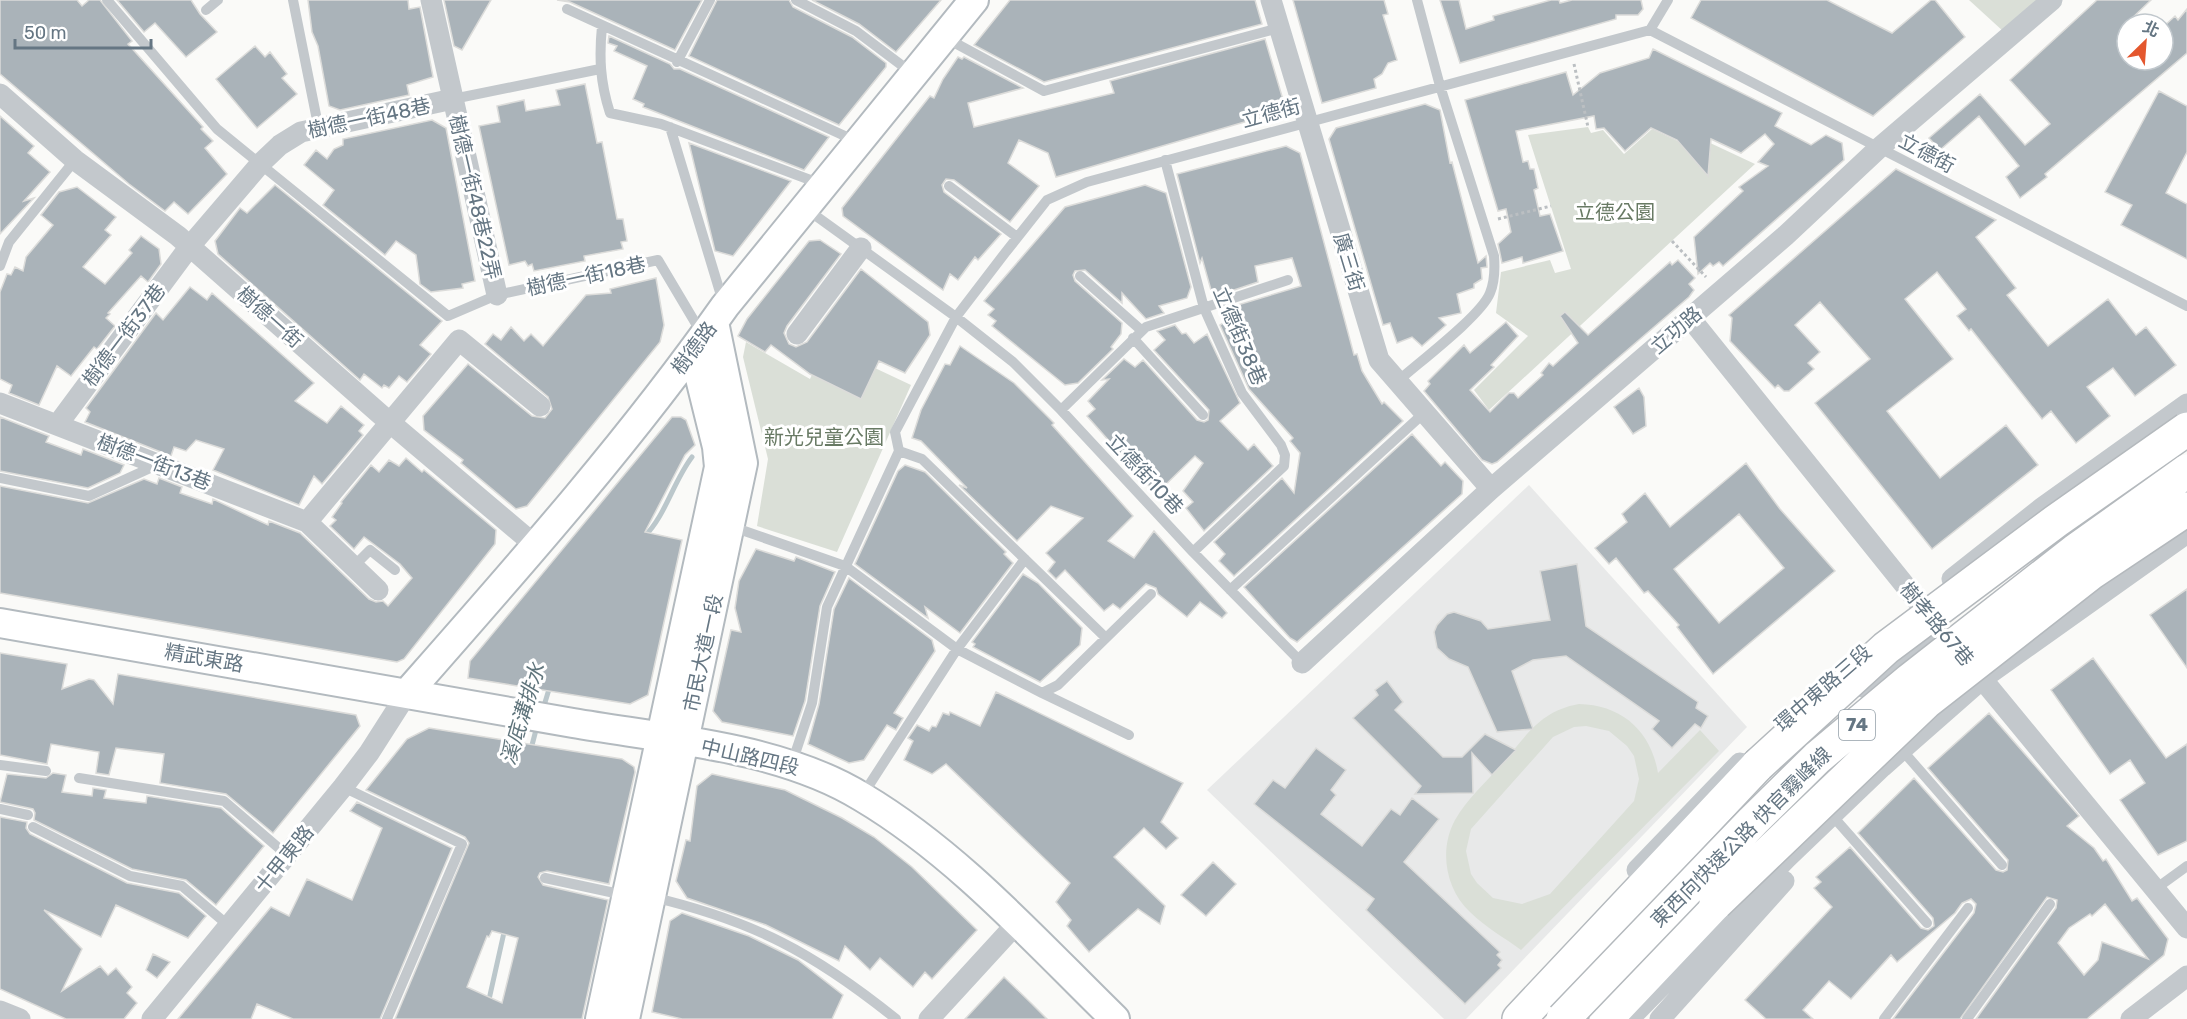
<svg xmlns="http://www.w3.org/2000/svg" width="2187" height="1019" viewBox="0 0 2187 1019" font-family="Rubik,'Noto Sans TC',sans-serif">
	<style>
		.built { fill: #e8e9e9 }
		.green { fill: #dadfd7; fill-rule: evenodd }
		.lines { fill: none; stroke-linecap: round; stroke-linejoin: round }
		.stream { stroke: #bbc7cb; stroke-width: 5 }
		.building { fill: #aab3b9; stroke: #dcdcda; stroke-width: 1.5; fill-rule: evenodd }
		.secondary-casing { stroke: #b3babf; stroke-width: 32 }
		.highway-casing { stroke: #b4b9bd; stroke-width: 36 }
		.path { stroke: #bbbfc2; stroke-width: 3; stroke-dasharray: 3 3; stroke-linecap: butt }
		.lane { stroke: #c3c8cc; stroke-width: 10 }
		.street { stroke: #c3c8cc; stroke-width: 21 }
		.secondary { stroke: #fff; stroke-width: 28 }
		.highway { stroke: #fff; stroke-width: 33 }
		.highway-bridge-casing { stroke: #b4b9bd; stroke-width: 36; stroke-linecap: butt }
		.highway-bridge { stroke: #fff; stroke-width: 33 }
		.labels { text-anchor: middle; stroke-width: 6; stroke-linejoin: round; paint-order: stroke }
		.shield { fill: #fff; stroke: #939fa8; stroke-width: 1.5 }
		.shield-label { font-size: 18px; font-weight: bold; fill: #657683 }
		.street-label { font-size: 20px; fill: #657683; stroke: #fff }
		.park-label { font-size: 20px; fill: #687a64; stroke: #fff }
		.water-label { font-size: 21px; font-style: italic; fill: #60757c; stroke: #fff }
	</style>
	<rect width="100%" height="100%" fill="#fafaf8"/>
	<path class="built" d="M1529,485L1747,727L1466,1019H1444L1207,790Z"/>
	<path class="green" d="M1969,0H2040L2004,32Z
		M1588,127L1591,133L1603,130L1624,154L1652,129L1684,144L1691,134L1755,164L1489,410L1474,390L1528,336L1496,313L1501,272L1550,260L1555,273L1571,269L1528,135Z
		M746,342L810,379L826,345L911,385L837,552L757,526L768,459L743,357Z
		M1579,704C1622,705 1651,731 1658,773L1700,730L1719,751L1521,950C1505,938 1485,927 1470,912C1445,889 1439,849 1455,820C1467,799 1487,781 1502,764C1527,735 1540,711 1579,704ZM1586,726L1609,731L1627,746L1634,756L1639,779L1634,801L1550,894L1522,904L1493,898L1477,883L1471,874L1466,851L1471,829L1553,737L1574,727Z"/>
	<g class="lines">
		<path class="stream" d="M644,537C666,515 673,482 692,457
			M543,709L550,686
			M531,749L537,726
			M488,1004L505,928"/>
	</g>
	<path class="building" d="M0,0H77L82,6L89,0H100L132,41L128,44L203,127L201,129L213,141L205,148L227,174L188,214L174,202L165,211L129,184L0,74Z
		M117,0H191L200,14L217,32L186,57L155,23L144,32Z
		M308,0H408L409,9L420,7L433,77L407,85L409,95L340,110L329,106L318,46L312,32Z
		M444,0H491L462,50L454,46Z
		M557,0H702L675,50L570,2Z
		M717,0H789L793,7L852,37L886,63V67L839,125L689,56Z
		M812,0H941L896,52L859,24Z
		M1010,0H1255L1262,24L1044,82L974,45Z
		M1293,0H1384L1388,14L1383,15L1397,60L1388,63L1382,74L1374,79L1376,88L1322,103Z
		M1440,0H1459L1466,29L1494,20L1493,16L1551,0H1559L1560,3L1572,0H1641L1643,9L1638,15H1616V19L1460,63Z
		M1701,0H1827L1892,33L1931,0H1935L1965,37L1873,116L1691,18Z
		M2097,0H2151L2127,23V60H2163V27L2175,16L2178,20L2187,9V53L2045,174L2047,177L2020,198L2006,177L2019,166L1979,116L1940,150L1929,138L1980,94L2025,145L2050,124L2010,80Z
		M609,36L670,64L674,69H680L829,137L804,170L643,107L644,104L633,99L647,66L614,51L617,46L608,43Z
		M1265,39L1284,103L1272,114L1056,177L1048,153L1019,140L1008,163L1039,186L1010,222L954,180L946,179L942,185L944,192L1001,234L978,260L975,257L958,280L950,274L943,290L843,216L842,208L930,96L934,98L943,79L958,57L962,59L964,57L1023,88L968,103L974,127L1114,93L1110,81Z
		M255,46L265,57L270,52L287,74L282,78L297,94L257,128L216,79Z
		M1653,49L1782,113L1775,126L1811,145L1826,135L1842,143L1844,160L1723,266L1719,262L1713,266L1710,263L1698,274L1694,237L1743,191L1739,187L1768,166L1758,162L1774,144L1765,134L1741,153L1711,139L1708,176L1677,140L1651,128L1625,151L1604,128L1596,129L1594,116L1516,131L1523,162L1528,161L1530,169H1534L1538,188L1534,190L1540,216L1550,214L1563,251L1523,263L1522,257L1502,263L1498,244L1511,232L1506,209L1498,211L1465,100L1566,72L1573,95L1600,73L1649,58Z
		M585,84L597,143L602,142L617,219H623L627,241L621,242L623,249L584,256L585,261L534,271L532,264L528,266L525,261L509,265L479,126L500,122L497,106L524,100L526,111L560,105L556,90Z
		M2159,91L2187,106V152L2166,193L2187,204V259L2121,225L2132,205L2105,192Z
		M1425,104L1440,110L1450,163L1452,162L1478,263L1486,256L1487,267L1481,268L1482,279L1474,284V288L1457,294L1461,313L1439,318L1446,325L1422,346L1412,337L1397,343L1390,323L1383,325L1329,139L1336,128Z
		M0,116L34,146L28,153L50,172L24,201L34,198L0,234Z
		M432,120L446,128L475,281L462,284L463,288L431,292L420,284L416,255L396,241L385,255L323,205L334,190L304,165L316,150L327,159L334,149L343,145V139Z
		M689,143L791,181L733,256L715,251Z
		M1286,146L1300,153L1354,355L1357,354L1362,371L1382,404L1384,402L1403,421L1234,576L1219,561L1225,554L1214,542L1282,478L1294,493L1300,453L1290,441L1293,438L1249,389L1220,325L1225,322L1221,310L1301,286L1292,258L1255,266L1258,282L1216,296L1214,289L1211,290L1202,258L1200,263L1177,174Z
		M1896,169L1996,220L1976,237L2016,288L2007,295L2048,346L2108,299L2136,335L2146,327L2176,365L2135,396L2113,368L2087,387L2110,416L2076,443L2051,411L2042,419L1971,329L1969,331L1957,316L1966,309L1937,272L1905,299L1953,359L1887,411L1940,478L2006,425L2038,465L1932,549L1815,403L1870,359L1820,302L1795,325L1820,352L1808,363L1814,369L1789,391H1784L1778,385L1775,388L1730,341L1732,318L1729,315Z
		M275,185L442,321L420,345L431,354L407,382L399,376L389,388L384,385L382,388L364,374L360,380L218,254L215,241L240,208L247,213Z
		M1145,185L1166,193L1191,287L1187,298L1159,306L1164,313L1146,319L1122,293V303L1085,270L1075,271L1073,275L1075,281L1122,323L1121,334L1111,347L1113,349L1078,383L1065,385L992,326L996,321L988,315L994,309L984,301L1065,207Z
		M77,187L116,217L105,230L111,235L83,267L105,284L132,253L129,250L141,236L159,249L161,264L148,282L141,276L108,313L110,314L106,318L115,326L97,349L94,347L71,376L57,366L39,405L9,393L12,385L0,379V292L7,274L11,275L15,267L23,271L26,257L53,225L41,215L59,192Z
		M820,240L841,254L787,326L784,333L789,344L796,347L807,342L861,269L928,322L930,335L905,373L879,361L861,399L810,374L771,345L765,352L738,336L747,319L809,241Z
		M1678,260L1695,278L1689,284L1694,290L1689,297L1497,462L1492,464L1482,460L1424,391L1430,384L1428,381L1464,345L1470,353L1506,322L1518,336L1491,365L1494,367L1470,390L1490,412L1509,393H1514L1518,398L1543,375L1541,373L1549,363L1553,366L1578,343L1560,316L1565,312L1588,335L1670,262L1672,265Z
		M656,278L664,325L660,342L527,506L516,509L461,463L463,460L424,430L423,416L468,364L532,416L545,418L552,409L548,397L485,344L493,334L501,340L511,327L524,341L531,334L543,346L586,295L611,293L610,289Z
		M190,287L207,300L212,293L314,383L295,401L327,423L341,406L364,425L359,431L363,435L322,484L314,476L299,505L213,470L224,449L196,440L186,451L174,447L171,456L85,422L90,412L86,408L156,313L163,320Z
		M1175,325L1182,334L1186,333L1194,343L1207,334L1240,403L1220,421L1248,450L1254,444L1273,466L1204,531L1186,508L1193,502L1183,491L1203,463L1195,456L1156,494L1087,416L1095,409L1088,401L1109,379L1102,380L1124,359L1135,367L1143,360L1197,420L1204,422L1208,420L1209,410L1154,350L1165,340L1157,331Z
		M960,346L1014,383L1054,423L1052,425L1133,516L1108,541L1134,558L1154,531L1227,613L1222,618L1200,602L1187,617L1158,594L1156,588L1146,584L1120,609L1113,604L1104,611L1065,570L1056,579L1048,571L1055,562L1046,553L1083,518L1051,506L1017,541L959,485L967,488L921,441L912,438L921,410L945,364L950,365Z
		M1639,388L1644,397L1646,426L1633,434L1614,407Z
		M0,417L49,436L46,442L81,455L83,449L124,465L120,473L88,488L0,471Z
		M672,417H681L686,420L695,445L685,455L645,532L682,540L648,695L630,704L468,678L470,661Z
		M1412,434L1441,466L1445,462L1463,481L1462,494L1297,642L1290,638L1244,587Z
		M406,458L422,472L424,470L496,530L495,544L404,659L397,662L0,593V486L88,503L144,479L157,484L159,478L182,487L180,493L212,504L213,499L268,525L269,521L300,533L369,599L376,602L383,601L388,606L412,578L400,564L364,537L354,549L330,526L336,520L332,517L342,503L341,502L371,465L379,472L389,460L399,466Z
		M1746,463L1780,509L1835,571L1713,674L1677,627L1679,625L1648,591L1644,593L1616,558L1609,564L1595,548L1627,522L1622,514L1645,493L1670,527ZM1739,514L1784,568L1719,623L1674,569Z
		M905,465L925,472L1006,552L1004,554L1013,563L960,633L925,607L928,618L855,564L898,471Z
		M756,549L794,561L796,557L835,572L820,606L805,701L793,736L722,722L713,711L731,630L741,632L735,608L739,581Z
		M1577,564L1586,626L1698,702L1696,708L1708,716L1701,728L1695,724L1672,748L1652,729L1659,721L1566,656L1533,660L1512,671L1533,729L1497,732L1468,667L1449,659L1437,648L1434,632L1437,625L1447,614L1454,612L1481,621L1488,629L1550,620L1540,571Z
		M1023,574L1038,583L1082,628L1080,645L1040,682L973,647L975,644L972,642Z
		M849,578L932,640L935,651L894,713L903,718L896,730L887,725L864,760L849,763L808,744L819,704L834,609Z
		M2187,589V668L2150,615Z
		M0,653L67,664L62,689L89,679L94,680L113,704L118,674L356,715L360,726L273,833L226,794L160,783L164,754L116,748L109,775L96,773L99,752L51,744L47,764L0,755Z
		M2093,658L2166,758L2187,744V841L2158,855L2120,800L2145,783L2130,760L2110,774L2051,690Z
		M1387,681L1403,702L1395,710L1443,757H1462L1485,734L1516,750L1492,775L1472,753L1473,793L1415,794L1421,786L1353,718L1378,695L1375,690Z
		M996,692L1183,783L1161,822L1178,838L1166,849L1144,828L1114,857L1165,906L1160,924L1138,909L1089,952L1067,926L1071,920L1056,902L1070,883L946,764L932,774L904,760L913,741L908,738L917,725L929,731L932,726L936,727L943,713L949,715L950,712L980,726Z
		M1989,713L2079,816L2067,826L2094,848L2103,861L2106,859L2132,901L2137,898L2168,939L2164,955L2087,1019H1976L2056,908L2057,900L2047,897L1960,1019H1893L1974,913L1976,904L1971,899L1962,903L1955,913L1897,962L1891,955L1851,999L1829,981L1803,1010L1813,1019H1766L1745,1000L1832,907L1814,888L1821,882L1816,877L1850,847L1921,928L1928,930L1934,926L1933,918L1858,833L1914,778L1996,870L2003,872L2007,870L2008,860L1928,768ZM2105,904L2148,959L2102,942L2098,960L2084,975L2058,943L2069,928L2090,914L2092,916Z
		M429,728L622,759L634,767L635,772L609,884L547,871L540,873L538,877L543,885L608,900L582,1019H395L469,843L465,837L366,790L407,739ZM492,931L518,938L502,1003L467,987L487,936L489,937Z
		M1316,748L1346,770L1331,790L1336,795L1321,814L1362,846L1391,809L1400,815L1412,798L1439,819L1404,862L1500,952L1497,955L1502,960L1498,965L1501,968L1465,1004L1366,910L1374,899L1254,804L1273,780L1285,788Z
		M53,773L66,775L62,792L92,796L93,788L106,790L104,798L146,803L147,796L221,808L264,846L216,905L186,880L132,869L34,820L35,813L33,809L0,802L7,774L46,778Z
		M712,774L785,790L842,818L874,837L912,867L977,930L932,979L925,972L913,987L880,958L870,970L845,946L839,961L766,925L687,898L676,881L686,840L690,841L697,786Z
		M357,802L452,848L380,1019H293L257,1004L251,1019H178L271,907L289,916L307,879L352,900L382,828L350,811Z
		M0,817L27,822L26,828L30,834L127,883L179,893L206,916L188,938L116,905L101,937L44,910L82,949L62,991L100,966L108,975L116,968L132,987L127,993L137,1003L124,1019H66L0,989Z
		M1213,862L1236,884L1206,916L1181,895Z
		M682,913L749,936L798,960L843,995L832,1019H682L652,1012L670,921Z
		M153,954L170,962L157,978L146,970Z
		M1004,977L1031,1003L1047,1019H965Z"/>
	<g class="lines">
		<g class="secondary-casing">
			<path id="secondary" d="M0,623C191,656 382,689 573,723C667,739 781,747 862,797C958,854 1036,942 1115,1019
				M408,692C518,567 629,442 725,306L974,0
				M600,1019L719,467L717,447L693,350
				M625,1019L743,463L714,322"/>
		</g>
		<g class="highway-casing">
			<path id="highway" d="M1519,1019L1758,765
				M1606,1019L1716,903"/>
		</g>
		<path class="path" d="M1574,64L1588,127
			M1498,219L1551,206
			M1672,241L1706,277"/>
		<path class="lane" d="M107,0L217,129L448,316L497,295L658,260L702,334
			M293,0L319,130
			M796,0L856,31L912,73
			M567,9L858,142
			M206,10L218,0
			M602,26C599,57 600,82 610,113L661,124L821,184
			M1650,30L1668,0
			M944,37L1044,91L1279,28
			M677,62L710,0
			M453,99L600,69
			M670,127L723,302
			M1165,160L1204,308L1242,393L1281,445L1285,455L1284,466L1193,552
			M949,186L1017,237
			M805,208L956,317L1013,362L1061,410L1193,552L1302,663
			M0,266L9,242L75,160
			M1080,276L1141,330
			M1133,338L1203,415
			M1397,382C1418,363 1481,316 1490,293C1495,281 1495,269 1494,256L1440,86L1417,0
			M1061,410L1146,327L1288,280
			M0,478L89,496L159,464
			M730,526L845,566L957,649L1042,693L1058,685L1106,638
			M353,567L370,550L395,570
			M1230,590L1424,413
			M1151,594L1106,638L922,459L899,451L895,432L956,317L1005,253L1047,200L1087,182L1650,30L2187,306
			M1042,693L1129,735
			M1902,750L2002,865
			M792,763L812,703L827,607L899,451
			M0,765L46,771
			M79,778L224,801L288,856
			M343,787L462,844L387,1019
			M862,796L957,649L1025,559
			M0,809L28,815
			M1837,821L1927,923
			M33,827L130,876L182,886L229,926
			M545,878L624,895
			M2154,890L2187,866
			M652,897C754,921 814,953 896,1019
			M1884,1019L1968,908
			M1967,1019L2050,904"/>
		<path class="street" d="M431,0L497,295
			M1271,0L1379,360L1491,489
			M0,94L75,160L178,236L380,414L536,546
			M1690,318L1936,624
			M797,334L861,248
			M0,403L307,522L378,590
			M58,424L190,246L261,163L280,145L301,132L453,99
			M307,522L459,340L540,406
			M1952,579L2043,507L2187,404
			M1964,657L2187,928
			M1302,663L1491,489L1785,236L1879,148L2052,0
			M1865,688L1929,635
			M1637,870L1740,763
			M0,1011L20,1019
			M152,1019L343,787L369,753L408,692
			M929,1019L1017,923
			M1629,1019L1787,858L1882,767L1982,679L2187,533
			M1660,1019L1784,881
			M2131,1019L2187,976"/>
		<use href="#secondary" class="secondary"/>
		<use href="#highway" class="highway"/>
		<g class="highway-bridge-casing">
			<path id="highway-bridge" d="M1758,765L1886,648L2056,521L2187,429
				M1716,903L1926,702L2091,573L2187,509
				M1563,1019L1753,821L1817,758L1910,680L2075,551L2187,471"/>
		</g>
		<use href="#highway-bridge" class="highway-bridge"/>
	</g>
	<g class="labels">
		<rect class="shield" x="1839" y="710" width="36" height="30" rx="4.5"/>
		<g class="shield-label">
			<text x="1857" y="731">74</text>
		</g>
		<g class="street-label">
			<text transform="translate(1271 113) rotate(-15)" y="7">立德街</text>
			<text transform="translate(369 118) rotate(-12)" y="7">樹德一街48巷</text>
			<text transform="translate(1927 153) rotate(28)" y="7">立德街</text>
			<text transform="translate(475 197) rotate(77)" y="7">樹德一街48巷22弄</text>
			<text transform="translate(1349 262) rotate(73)" y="7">廣三街</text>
			<text transform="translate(586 276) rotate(-12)" y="7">樹德一街18巷</text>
			<text transform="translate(270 317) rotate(42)" y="7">樹德一街</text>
			<text transform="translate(1676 330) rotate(-41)" y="7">立功路</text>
			<text transform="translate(124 335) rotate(-53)" y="7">樹德一街37巷</text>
			<text transform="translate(1240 336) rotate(67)" y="7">立德街38巷</text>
			<text transform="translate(694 348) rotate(-53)" y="7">樹德路</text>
			<text transform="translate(154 462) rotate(21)" y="7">樹德一街13巷</text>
			<text transform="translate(1145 474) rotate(47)" y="7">立德街10巷</text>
			<text transform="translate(1937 624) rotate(50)" y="7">樹孝路67巷</text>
			<text transform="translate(703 653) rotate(-78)" y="7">市民大道一段</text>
			<text transform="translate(204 658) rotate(10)" y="7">精武東路</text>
			<text transform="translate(1823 688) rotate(-41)" y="7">環中東路三段</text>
			<text transform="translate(750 757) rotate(13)" y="7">中山路四段</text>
			<text transform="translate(1741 837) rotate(-45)" y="7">東西向快速公路 快官霧峰線</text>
			<text transform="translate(284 859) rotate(-51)" y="7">十甲東路</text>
		</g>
		<g class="park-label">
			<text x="1615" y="219">立德公園</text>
			<text x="824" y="444">新光兒童公園</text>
		</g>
		<g class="water-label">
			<text transform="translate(523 714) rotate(-73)" y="7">溪底溝排水</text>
		</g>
	</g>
	<g transform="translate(2145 42) rotate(25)"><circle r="28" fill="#ffffff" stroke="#c1c8cd" stroke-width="1.5"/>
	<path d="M0-4.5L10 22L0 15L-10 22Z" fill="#e4572e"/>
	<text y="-9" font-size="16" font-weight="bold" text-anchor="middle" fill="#657683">北</text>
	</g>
	<path d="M15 39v9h136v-9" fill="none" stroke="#657683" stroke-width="3"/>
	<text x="24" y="39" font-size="18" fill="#657683" stroke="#ffffff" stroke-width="4.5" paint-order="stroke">50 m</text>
</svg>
